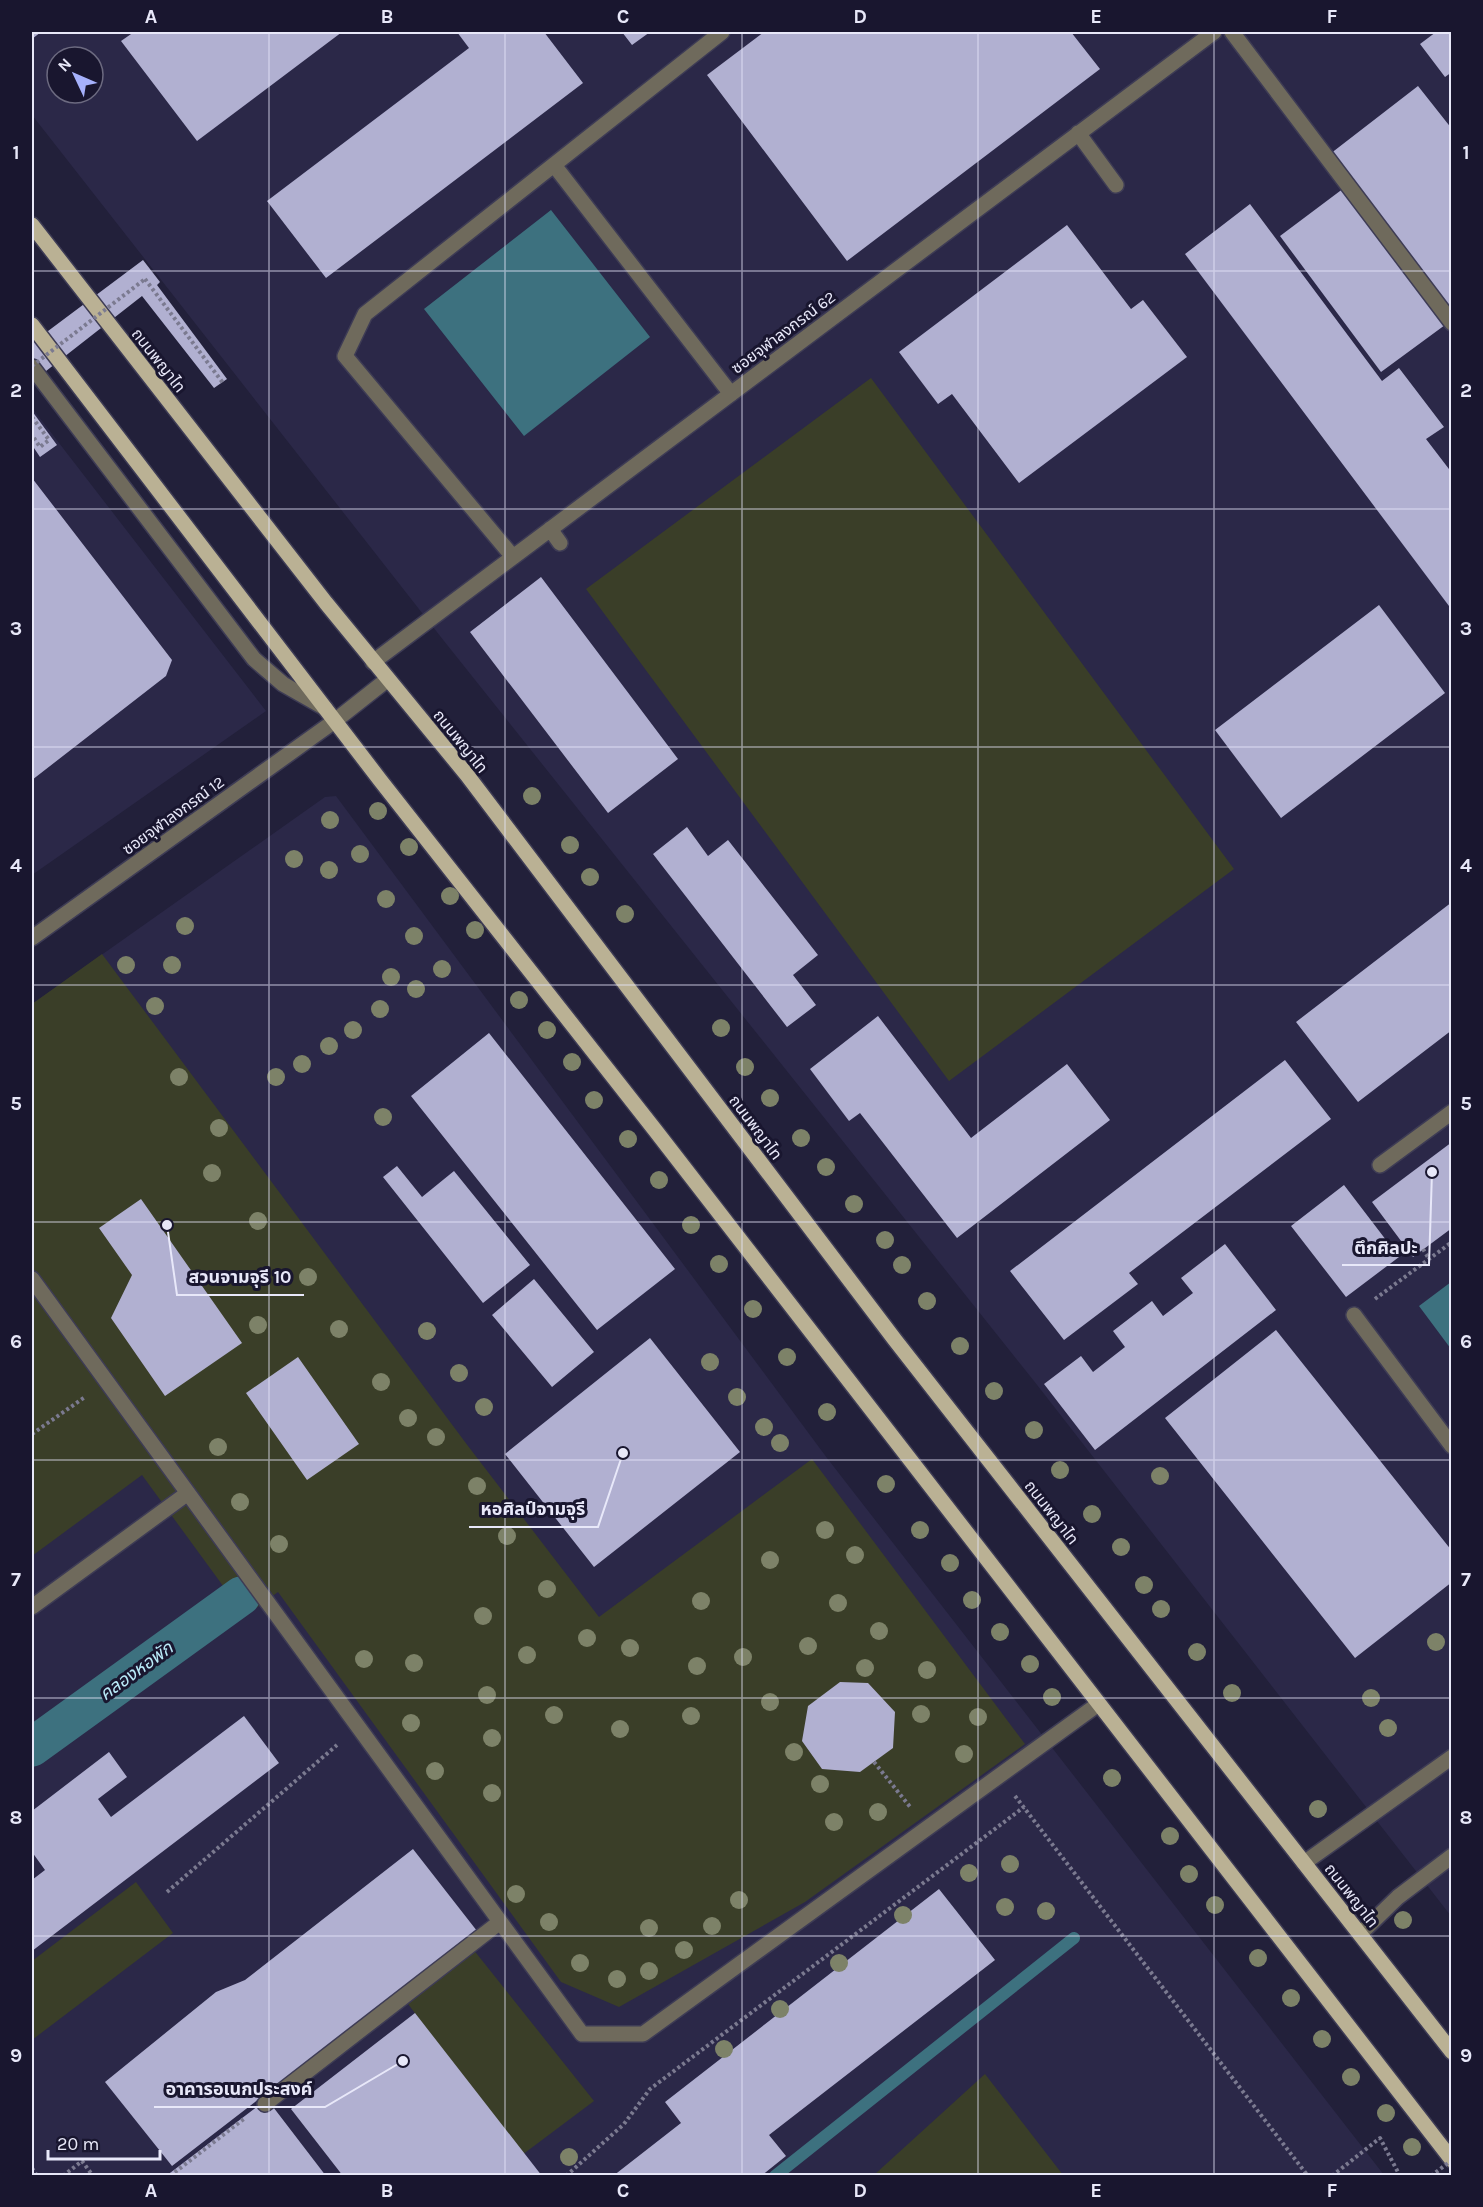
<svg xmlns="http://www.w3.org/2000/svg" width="1483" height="2207" viewBox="0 0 1483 2207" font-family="Karla,'Noto Sans Thai',sans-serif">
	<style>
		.built { fill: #2b2848; fill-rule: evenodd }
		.green { fill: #3a3e28 }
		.water { fill: #3d717f }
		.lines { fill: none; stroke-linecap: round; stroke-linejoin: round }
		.stream { stroke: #3d717f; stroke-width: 12 }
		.canal { stroke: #3d717f; stroke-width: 39 }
		.building { fill: #b1b0d1 }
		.minor-casing { stroke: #3e3c55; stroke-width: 18 }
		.major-casing { stroke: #3e3c55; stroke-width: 18 }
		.path { stroke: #7b7a90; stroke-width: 4; stroke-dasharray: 3 3; stroke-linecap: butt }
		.minor { stroke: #6f6a5c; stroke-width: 15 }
		.major { stroke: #bab194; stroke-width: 15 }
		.path-bridge { stroke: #7b7a90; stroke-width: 4; stroke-dasharray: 3 3; stroke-linecap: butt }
		.tree { fill: #7d8268 }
		.grid { fill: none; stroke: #e8e8f9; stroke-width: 1.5; stroke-opacity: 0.55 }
		.labels { text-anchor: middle; stroke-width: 6; stroke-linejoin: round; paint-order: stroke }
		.street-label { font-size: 16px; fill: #e8e8f9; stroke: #19162f }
		.water-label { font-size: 18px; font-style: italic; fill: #b9eaf8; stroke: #19162f }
		.leader { fill: none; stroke: #e8e8f9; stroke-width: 2 }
		.callout-dot { fill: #e8e8f9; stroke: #19162f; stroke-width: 2 }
		.callout-label { font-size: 18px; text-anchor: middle; font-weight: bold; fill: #e8e8f9; stroke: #19162f; stroke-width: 6; stroke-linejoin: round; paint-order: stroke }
		.neatline { fill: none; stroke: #e8e8f9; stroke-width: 2 }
		.grid-label { font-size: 20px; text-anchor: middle; font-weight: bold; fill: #e8e8f9 }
	</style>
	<rect width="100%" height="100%" fill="#22203a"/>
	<path class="built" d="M32,32H1451V1916L1034,1381L444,641L32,115ZM57,57H93V93H57Z
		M32,408L266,711L32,875Z
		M336,796L827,1458L1384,2175H32V1004L325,797Z"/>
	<path class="green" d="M871,378L1234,869L949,1081L586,589Z
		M102,954L468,1446L599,1617L812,1459L1025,1744L805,1902L619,2007L561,1982L278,1592L245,1616L142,1475L32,1556V1004Z
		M136,1882L173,1933L32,2040V1961Z
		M469,1944L594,2101L522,2155L402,1996Z
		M985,2074L1063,2175H874Z"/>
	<path class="water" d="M551,210L650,337L524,436L424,309Z
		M1451,1282V1349L1419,1306Z"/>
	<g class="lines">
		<path class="stream" d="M775,2176L1074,1938"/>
		<path class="canal" d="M32,1747L241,1596"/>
	</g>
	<path class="building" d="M32,32H41L32,39Z
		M134,32H342L197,141L121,41Z
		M457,32H544L583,83L326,278L267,201L469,48Z
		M622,32H650L632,45Z
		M764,32H1071L1100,69L847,261L707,75Z
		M1436,32H1452V72L1445,77L1420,44Z
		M1418,86L1452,129V313L1330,154Z
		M1344,188L1445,325L1381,372L1280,236Z
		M1250,204L1382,381L1399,368L1444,427L1426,439L1452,473V610L1185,254Z
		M1067,225L1131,309L1143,300L1187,357L1019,483L952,394L938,404L899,352Z
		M143,260L160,282L157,285L227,379L214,388L142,296L32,382V343Z
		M32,411L57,445L40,457L32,445Z
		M32,478L172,660L166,676L32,780Z
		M541,577L678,759L608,813L470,632Z
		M1379,605L1445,693L1281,818L1215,730Z
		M687,827L708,856L728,840L818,955L793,975L816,1005L787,1027L653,854Z
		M1452,902V1030L1358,1102L1296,1022Z
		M878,1016L971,1138L1067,1064L1110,1120L957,1238L860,1113L849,1121L810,1069Z
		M489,1033L675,1269L597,1330L411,1096Z
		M1285,1060L1331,1119L1129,1273L1138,1284L1064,1340L1010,1271Z
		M1452,1142V1228L1413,1257L1372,1202Z
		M397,1166L422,1197L454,1171L530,1265L483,1303L383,1177Z
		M1344,1185L1399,1257L1346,1297L1291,1226Z
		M141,1199L242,1343L165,1396L111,1318L132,1275L99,1228Z
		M1225,1244L1276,1310L1095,1450L1044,1384L1081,1356L1093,1372L1125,1347L1113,1331L1152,1301L1163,1316L1193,1293L1181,1278Z
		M534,1279L594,1352L552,1387L492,1315Z
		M1276,1330L1452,1551V1582L1355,1658L1165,1418Z
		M650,1338L740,1452L594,1567L505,1454Z
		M298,1357L359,1444L307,1480L246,1393Z
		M840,1682L868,1683L895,1712L893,1748L860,1772L822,1769L802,1741L808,1706Z
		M244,1716L279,1763L32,1951V1880L45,1870L32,1852V1811L109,1752L127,1777L98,1799L111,1817Z
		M413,1849L477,1931L172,2166L105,2082L216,1992L245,1980Z
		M939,1889L995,1960L769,2135L786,2156L761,2176H613L681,2123L665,2102Z
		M415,2013L542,2176H343L291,2109Z
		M267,2099L326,2176H166Z"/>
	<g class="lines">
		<g class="minor-casing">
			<path id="minor" d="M1232,32L1452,323
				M1078,133L1116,185
				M554,165L731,394
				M32,367L254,659L283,684L325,708
				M550,529L560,543
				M513,557L345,356L365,314L722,32
				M373,662L1214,32
				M32,938L336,720L388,679
				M1380,1165L1452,1112
				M32,1279L582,2034H643L1097,1705
				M1354,1315L1452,1446
				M32,1607L188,1493
				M1304,1863L1452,1757
				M1360,1934L1398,1897L1452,1856
				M265,2104L500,1922"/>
		</g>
		<g class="major-casing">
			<path id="major" d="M32,225L326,603L467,775L895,1340L1452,2052
				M32,325L380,780L655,1130L1452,2160"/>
		</g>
		<path class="path" d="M145,279L223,383
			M32,417L49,440L40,447L32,435
			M1423,1249L1429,1259
			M1375,1299L1452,1242
			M32,1434L85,1397
			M874,1762L911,1808
			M1015,1796L1308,2176
			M167,1892L337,1745
			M32,2168L37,2176
			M63,2176L82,2161L93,2176
			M170,2176L245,2118
			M566,2176L624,2124L650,2089L1024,1807
			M1332,2176L1380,2138L1400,2176"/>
		<use href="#minor" class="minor"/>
		<use href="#major" class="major"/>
		<path class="path-bridge" d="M32,366L145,279
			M1431,2176L1452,2160"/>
	</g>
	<g class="tree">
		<circle cx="532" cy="796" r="9"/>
		<circle cx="378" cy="811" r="9"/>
		<circle cx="330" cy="820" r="9"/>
		<circle cx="570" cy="845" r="9"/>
		<circle cx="409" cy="847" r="9"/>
		<circle cx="360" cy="854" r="9"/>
		<circle cx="294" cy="859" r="9"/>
		<circle cx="329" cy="870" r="9"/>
		<circle cx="590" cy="877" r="9"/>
		<circle cx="450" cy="896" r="9"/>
		<circle cx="386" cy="899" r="9"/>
		<circle cx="625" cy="914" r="9"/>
		<circle cx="185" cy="926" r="9"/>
		<circle cx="475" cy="930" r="9"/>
		<circle cx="414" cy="936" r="9"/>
		<circle cx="126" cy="965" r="9"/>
		<circle cx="172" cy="965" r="9"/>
		<circle cx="442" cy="969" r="9"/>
		<circle cx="391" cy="977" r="9"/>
		<circle cx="416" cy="989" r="9"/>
		<circle cx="519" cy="1000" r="9"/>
		<circle cx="155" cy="1006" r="9"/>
		<circle cx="380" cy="1009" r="9"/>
		<circle cx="721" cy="1028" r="9"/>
		<circle cx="353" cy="1030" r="9"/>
		<circle cx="547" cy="1030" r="9"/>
		<circle cx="329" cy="1046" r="9"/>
		<circle cx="572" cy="1062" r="9"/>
		<circle cx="302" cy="1064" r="9"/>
		<circle cx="745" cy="1067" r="9"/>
		<circle cx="179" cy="1077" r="9"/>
		<circle cx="276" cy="1077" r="9"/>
		<circle cx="770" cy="1098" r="9"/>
		<circle cx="594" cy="1100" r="9"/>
		<circle cx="383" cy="1117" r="9"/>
		<circle cx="219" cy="1128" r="9"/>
		<circle cx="801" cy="1138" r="9"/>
		<circle cx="628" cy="1139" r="9"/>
		<circle cx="826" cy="1167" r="9"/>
		<circle cx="212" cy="1173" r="9"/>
		<circle cx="659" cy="1180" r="9"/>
		<circle cx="854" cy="1204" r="9"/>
		<circle cx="258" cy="1221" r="9"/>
		<circle cx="691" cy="1225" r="9"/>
		<circle cx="885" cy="1240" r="9"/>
		<circle cx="719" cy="1264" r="9"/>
		<circle cx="902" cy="1265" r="9"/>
		<circle cx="308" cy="1277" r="9"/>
		<circle cx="927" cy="1301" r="9"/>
		<circle cx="753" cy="1309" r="9"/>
		<circle cx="258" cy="1325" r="9"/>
		<circle cx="339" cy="1329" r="9"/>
		<circle cx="427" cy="1331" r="9"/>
		<circle cx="960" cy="1346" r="9"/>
		<circle cx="787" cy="1357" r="9"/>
		<circle cx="710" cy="1362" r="9"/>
		<circle cx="459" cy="1373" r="9"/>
		<circle cx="381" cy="1382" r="9"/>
		<circle cx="994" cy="1391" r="9"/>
		<circle cx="737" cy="1397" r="9"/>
		<circle cx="484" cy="1407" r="9"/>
		<circle cx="827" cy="1412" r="9"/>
		<circle cx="408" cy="1418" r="9"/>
		<circle cx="764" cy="1427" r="9"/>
		<circle cx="1034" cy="1430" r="9"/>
		<circle cx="436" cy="1437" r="9"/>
		<circle cx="780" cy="1443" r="9"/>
		<circle cx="218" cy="1447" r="9"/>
		<circle cx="1060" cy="1470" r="9"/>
		<circle cx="1160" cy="1476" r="9"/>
		<circle cx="886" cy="1484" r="9"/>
		<circle cx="477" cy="1486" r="9"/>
		<circle cx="240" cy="1502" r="9"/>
		<circle cx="1092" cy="1514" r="9"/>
		<circle cx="825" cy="1530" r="9"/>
		<circle cx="920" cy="1530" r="9"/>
		<circle cx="507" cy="1536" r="9"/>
		<circle cx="279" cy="1544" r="9"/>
		<circle cx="1121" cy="1547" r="9"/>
		<circle cx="855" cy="1555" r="9"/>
		<circle cx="770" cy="1560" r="9"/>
		<circle cx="950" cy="1563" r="9"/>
		<circle cx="1144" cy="1585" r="9"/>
		<circle cx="547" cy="1589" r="9"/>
		<circle cx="972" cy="1600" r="9"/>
		<circle cx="701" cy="1601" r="9"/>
		<circle cx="838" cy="1603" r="9"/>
		<circle cx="1161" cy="1609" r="9"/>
		<circle cx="483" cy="1616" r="9"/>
		<circle cx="879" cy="1631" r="9"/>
		<circle cx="1000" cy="1632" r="9"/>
		<circle cx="587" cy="1638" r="9"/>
		<circle cx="1436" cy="1642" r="9"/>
		<circle cx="808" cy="1646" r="9"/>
		<circle cx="630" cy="1648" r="9"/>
		<circle cx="1197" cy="1652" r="9"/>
		<circle cx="527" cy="1655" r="9"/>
		<circle cx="743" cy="1657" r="9"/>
		<circle cx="364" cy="1659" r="9"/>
		<circle cx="414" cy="1663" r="9"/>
		<circle cx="1030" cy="1664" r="9"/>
		<circle cx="697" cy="1666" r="9"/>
		<circle cx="865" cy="1668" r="9"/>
		<circle cx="927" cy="1670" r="9"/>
		<circle cx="1232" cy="1693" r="9"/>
		<circle cx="487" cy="1695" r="9"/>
		<circle cx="1052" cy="1697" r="9"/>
		<circle cx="1371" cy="1698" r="9"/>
		<circle cx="770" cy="1702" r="9"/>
		<circle cx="921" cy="1714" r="9"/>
		<circle cx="554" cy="1715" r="9"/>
		<circle cx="691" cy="1716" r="9"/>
		<circle cx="978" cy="1717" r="9"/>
		<circle cx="411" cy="1723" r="9"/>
		<circle cx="1388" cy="1728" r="9"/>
		<circle cx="620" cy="1729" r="9"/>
		<circle cx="492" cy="1738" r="9"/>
		<circle cx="794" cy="1752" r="9"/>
		<circle cx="964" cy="1754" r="9"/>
		<circle cx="435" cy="1771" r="9"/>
		<circle cx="1112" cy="1778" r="9"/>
		<circle cx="820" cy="1784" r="9"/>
		<circle cx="492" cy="1793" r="9"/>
		<circle cx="1318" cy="1809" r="9"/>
		<circle cx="878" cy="1812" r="9"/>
		<circle cx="834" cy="1822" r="9"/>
		<circle cx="1170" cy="1836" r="9"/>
		<circle cx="1010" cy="1864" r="9"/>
		<circle cx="969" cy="1873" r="9"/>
		<circle cx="1189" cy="1874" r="9"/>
		<circle cx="516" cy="1894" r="9"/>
		<circle cx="739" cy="1900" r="9"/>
		<circle cx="1215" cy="1905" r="9"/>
		<circle cx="1005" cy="1907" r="9"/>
		<circle cx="1046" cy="1911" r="9"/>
		<circle cx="903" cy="1915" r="9"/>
		<circle cx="1403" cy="1920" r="9"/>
		<circle cx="549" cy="1922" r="9"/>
		<circle cx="712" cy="1926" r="9"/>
		<circle cx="649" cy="1928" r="9"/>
		<circle cx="684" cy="1950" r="9"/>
		<circle cx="1258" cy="1958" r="9"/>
		<circle cx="580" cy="1963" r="9"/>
		<circle cx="839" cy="1963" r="9"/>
		<circle cx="649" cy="1971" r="9"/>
		<circle cx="617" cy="1979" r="9"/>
		<circle cx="1291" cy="1998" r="9"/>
		<circle cx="780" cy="2009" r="9"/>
		<circle cx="1322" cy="2039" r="9"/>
		<circle cx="724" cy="2049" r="9"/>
		<circle cx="1351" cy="2077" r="9"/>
		<circle cx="1386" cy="2113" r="9"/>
		<circle cx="1412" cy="2147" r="9"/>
		<circle cx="569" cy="2157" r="9"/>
	</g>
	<path class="grid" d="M269,32V2176M505,32V2176M742,32V2176M978,32V2176M1214,32V2176M32,271H1452M32,509H1452M32,747H1452M32,985H1452M32,1222H1452M32,1460H1452M32,1698H1452M32,1936H1452"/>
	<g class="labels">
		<g class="street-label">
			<text transform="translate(783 332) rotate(-37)" y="6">ซอยจุฬาลงกรณ์ 62</text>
			<text transform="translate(159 360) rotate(52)" y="6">ถนนพญาไท</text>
			<text transform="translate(461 741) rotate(51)" y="6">ถนนพญาไท</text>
			<text transform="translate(173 815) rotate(-36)" y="6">ซอยจุฬาลงกรณ์ 12</text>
			<text transform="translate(756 1127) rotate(53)" y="6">ถนนพญาไท</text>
			<text transform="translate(1052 1512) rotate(52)" y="6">ถนนพญาไท</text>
			<text transform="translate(1352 1895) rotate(52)" y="6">ถนนพญาไท</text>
		</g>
		<g class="water-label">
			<text transform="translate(136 1671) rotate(-36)" y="6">คลองหอพัก</text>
		</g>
	</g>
	<path class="leader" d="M1432 1172L1429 1265H1342M167 1225L177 1295H304M623 1453L598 1527H469M403 2061L325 2107H154"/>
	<g class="callout-dot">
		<circle cx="1432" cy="1172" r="6"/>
		<circle cx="167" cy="1225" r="6"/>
		<circle cx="623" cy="1453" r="6"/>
		<circle cx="403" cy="2061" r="6"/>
	</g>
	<g class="callout-label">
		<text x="1386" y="1254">ตึกศิลปะ</text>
		<text x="240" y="1283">สวนจามจุรี 10</text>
		<text x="533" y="1515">หอศิลป์จามจุรี</text>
		<text x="239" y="2095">อาคารอเนกประสงค์</text>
	</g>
	<rect width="1483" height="2207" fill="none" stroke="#19162f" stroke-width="66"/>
	<g transform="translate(75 75) rotate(314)"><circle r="28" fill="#19162f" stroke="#6c6a80" stroke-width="1.5"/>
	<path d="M0-4.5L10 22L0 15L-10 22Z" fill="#a6b1fc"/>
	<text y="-9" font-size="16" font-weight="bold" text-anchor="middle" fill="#e8e8f9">N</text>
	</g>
	<path d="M48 2150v9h112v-9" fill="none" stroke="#e8e8f9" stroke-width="3"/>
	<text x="57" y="2150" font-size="18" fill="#e8e8f9" stroke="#19162f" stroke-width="4.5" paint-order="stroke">20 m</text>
	<rect x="33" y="33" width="1417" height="2141" class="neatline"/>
	<g class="grid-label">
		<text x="151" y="23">A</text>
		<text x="387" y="23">B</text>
		<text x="623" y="23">C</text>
		<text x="860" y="23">D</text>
		<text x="1096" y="23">E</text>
		<text x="1332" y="23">F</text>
		<text x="16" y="159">1</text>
		<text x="1466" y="159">1</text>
		<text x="16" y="397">2</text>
		<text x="1466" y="397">2</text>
		<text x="16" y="635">3</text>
		<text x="1466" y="635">3</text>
		<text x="16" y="872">4</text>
		<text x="1466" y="872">4</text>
		<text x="16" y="1110">5</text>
		<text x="1466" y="1110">5</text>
		<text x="16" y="1348">6</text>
		<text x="1466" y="1348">6</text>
		<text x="16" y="1586">7</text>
		<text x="1466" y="1586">7</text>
		<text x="16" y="1824">8</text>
		<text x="1466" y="1824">8</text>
		<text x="16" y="2062">9</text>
		<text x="1466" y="2062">9</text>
		<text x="151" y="2197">A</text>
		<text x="387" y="2197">B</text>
		<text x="623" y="2197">C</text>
		<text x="860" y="2197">D</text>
		<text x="1096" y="2197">E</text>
		<text x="1332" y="2197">F</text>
	</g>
</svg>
